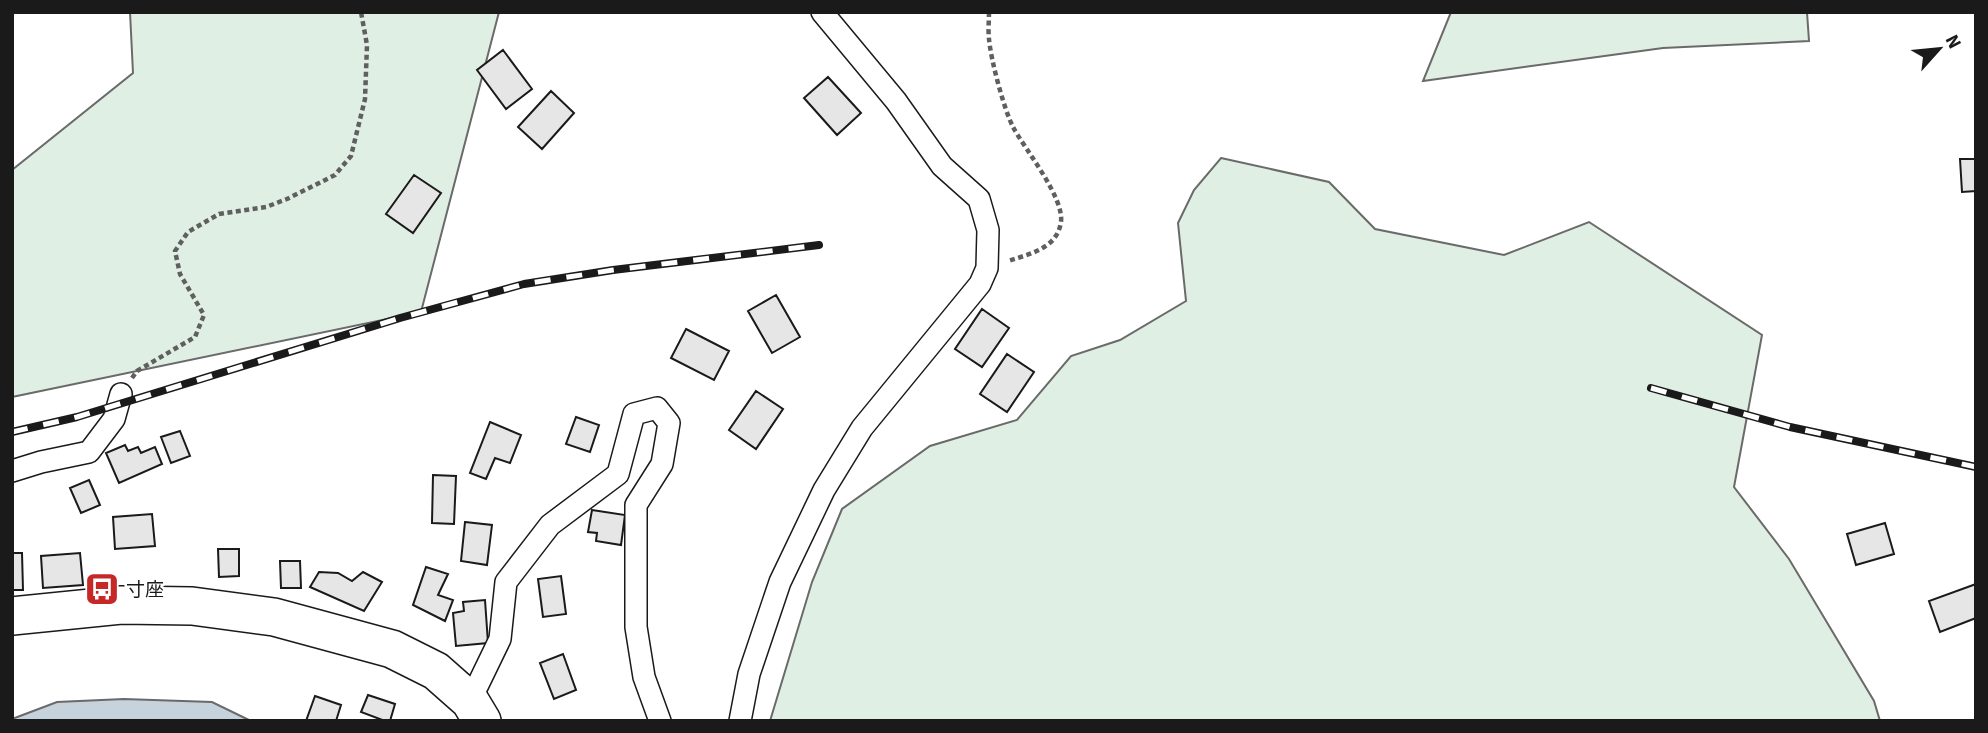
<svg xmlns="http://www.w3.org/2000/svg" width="1988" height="733" viewBox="0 0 1988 733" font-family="'Source Sans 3','Noto Sans JP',sans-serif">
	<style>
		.green { fill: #e0efe3; stroke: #6a6a6a; stroke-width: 2 }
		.water { fill: #c6d2dc; stroke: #6a6a6a; stroke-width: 2 }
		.building { fill: #e6e6e6; stroke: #1a1a1a; stroke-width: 2 }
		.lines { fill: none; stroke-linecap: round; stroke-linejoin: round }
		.minor-casing { stroke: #1a1a1a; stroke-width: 24 }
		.trunk-casing { stroke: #1a1a1a; stroke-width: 40 }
		.path { stroke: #5f5f5f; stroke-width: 4.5; stroke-dasharray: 5 3.5; stroke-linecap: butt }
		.minor { stroke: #fff; stroke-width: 21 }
		.trunk { stroke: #fff; stroke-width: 37 }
		.rail-casing { stroke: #1a1a1a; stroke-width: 8 }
		.rail { stroke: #fff; stroke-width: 5; stroke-dasharray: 16; stroke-linecap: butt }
		.labels { text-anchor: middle; stroke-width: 5; stroke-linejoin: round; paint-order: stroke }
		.poi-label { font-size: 19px; fill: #1a1a1a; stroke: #fff; text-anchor: start }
	</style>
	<rect width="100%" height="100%" fill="#fff"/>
	<path class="green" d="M130,12H499L421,312L12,397V170L133,73Z
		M1451,12H1807L1809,41L1663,48L1423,81Z
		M1221,158L1329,182L1375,229L1504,255L1589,222L1762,335L1734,487L1789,559L1874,701L1880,721H770L812,582L842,509L930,446L1017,420L1071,356L1120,340L1186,301L1178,223L1194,190Z"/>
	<path class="water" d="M124,699L212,702L251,721H12V719L57,702Z"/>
	<path class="building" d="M503,50L532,89L506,109L477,70Z
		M828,77L861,113L837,135L804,98Z
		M551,91L574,113L542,149L518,127Z
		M1960,159H1976V191L1962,192Z
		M414,175L441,193L413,233L386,214Z
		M776,295L800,337L772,353L748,311Z
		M982,309L1009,328L982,367L955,349Z
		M686,329L729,351L714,380L671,358Z
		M1007,354L1034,372L1007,412L980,394Z
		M756,391L783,409L756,449L729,430Z
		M576,417L599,425L590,452L566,444Z
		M490,422L521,435L510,463L495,458L486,479L470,473Z
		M180,431L190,456L171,463L161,437Z
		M125,445L128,451L138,447L141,453L155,447L162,464L119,483L106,453Z
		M433,475L456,476L454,524L432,523Z
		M89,480L100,505L81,513L70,488Z
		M592,510L625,515L621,545L596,541L597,533L588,532Z
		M152,514L155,546L115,549L113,517Z
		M465,522L492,525L487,565L461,561Z
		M1885,523L1894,554L1856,565L1847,534Z
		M218,549H239V576L219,577Z
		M12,553H22L23,590H12Z
		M80,553L83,585L43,588L41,556Z
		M280,561H300L301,588H281Z
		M426,567L448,574L438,595L453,600L445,621L413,605Z
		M319,572L338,573L352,581L363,572L382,582L364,611L310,587Z
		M561,576L566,614L543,617L538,579Z
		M1976,584V618L1940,632L1929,601Z
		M485,600L488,643L456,646L453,613L464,611L463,602Z
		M563,654L576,690L554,699L540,663Z
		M368,695L395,704L390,721H385L361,712Z
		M315,696L341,705L336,721H306Z"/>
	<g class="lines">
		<g class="minor-casing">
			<path id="minor" d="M12,471L41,462L89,452L114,419L121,394
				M470,701L500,639L506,582L550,525L618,474L634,414L657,408L669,423L662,464L636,505V627L644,677L660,721
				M740,721L749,674L780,582L824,490L862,428L980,284L987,268L988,230L979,199L942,166L896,101L822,12"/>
		</g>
		<g class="trunk-casing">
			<path id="trunk" d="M12,616L121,605L192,606L274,617L392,649L436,671L470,701L482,721"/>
		</g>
		<path class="path" d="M989,12C989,21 988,31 989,39C991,61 1004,109 1013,127C1026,151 1064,197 1061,222C1057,249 1029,254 1008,261
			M132,378L137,371L195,337L204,315L180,274L175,251L188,232L219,214L266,207L287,199L335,175L351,156L365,99L367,45L361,12"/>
		<use href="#minor" class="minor"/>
		<use href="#trunk" class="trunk"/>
		<g class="rail-casing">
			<path id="rail" d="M1651,388L1790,427L1976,467
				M12,432L77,417L400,318L524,284L613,270L819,245"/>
		</g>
		<use href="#rail" class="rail"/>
	</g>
	<defs>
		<g id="bus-square" transform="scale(1.75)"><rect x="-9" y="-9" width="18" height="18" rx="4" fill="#c62828" stroke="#fff"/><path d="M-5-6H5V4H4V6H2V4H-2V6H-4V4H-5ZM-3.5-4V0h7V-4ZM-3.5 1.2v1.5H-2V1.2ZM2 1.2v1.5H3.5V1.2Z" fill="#fff"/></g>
	</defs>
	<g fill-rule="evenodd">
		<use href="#bus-square" x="102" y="589"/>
	</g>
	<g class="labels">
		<g class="poi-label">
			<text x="126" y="596">寸座</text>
		</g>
	</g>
	<rect width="1988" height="733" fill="none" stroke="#1a1a1a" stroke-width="28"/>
	<g transform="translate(1939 49) rotate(63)" stroke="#ffffff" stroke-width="5" paint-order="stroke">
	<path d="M0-5L12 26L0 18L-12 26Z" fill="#1a1a1a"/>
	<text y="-10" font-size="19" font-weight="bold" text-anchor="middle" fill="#1a1a1a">N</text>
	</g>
</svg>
